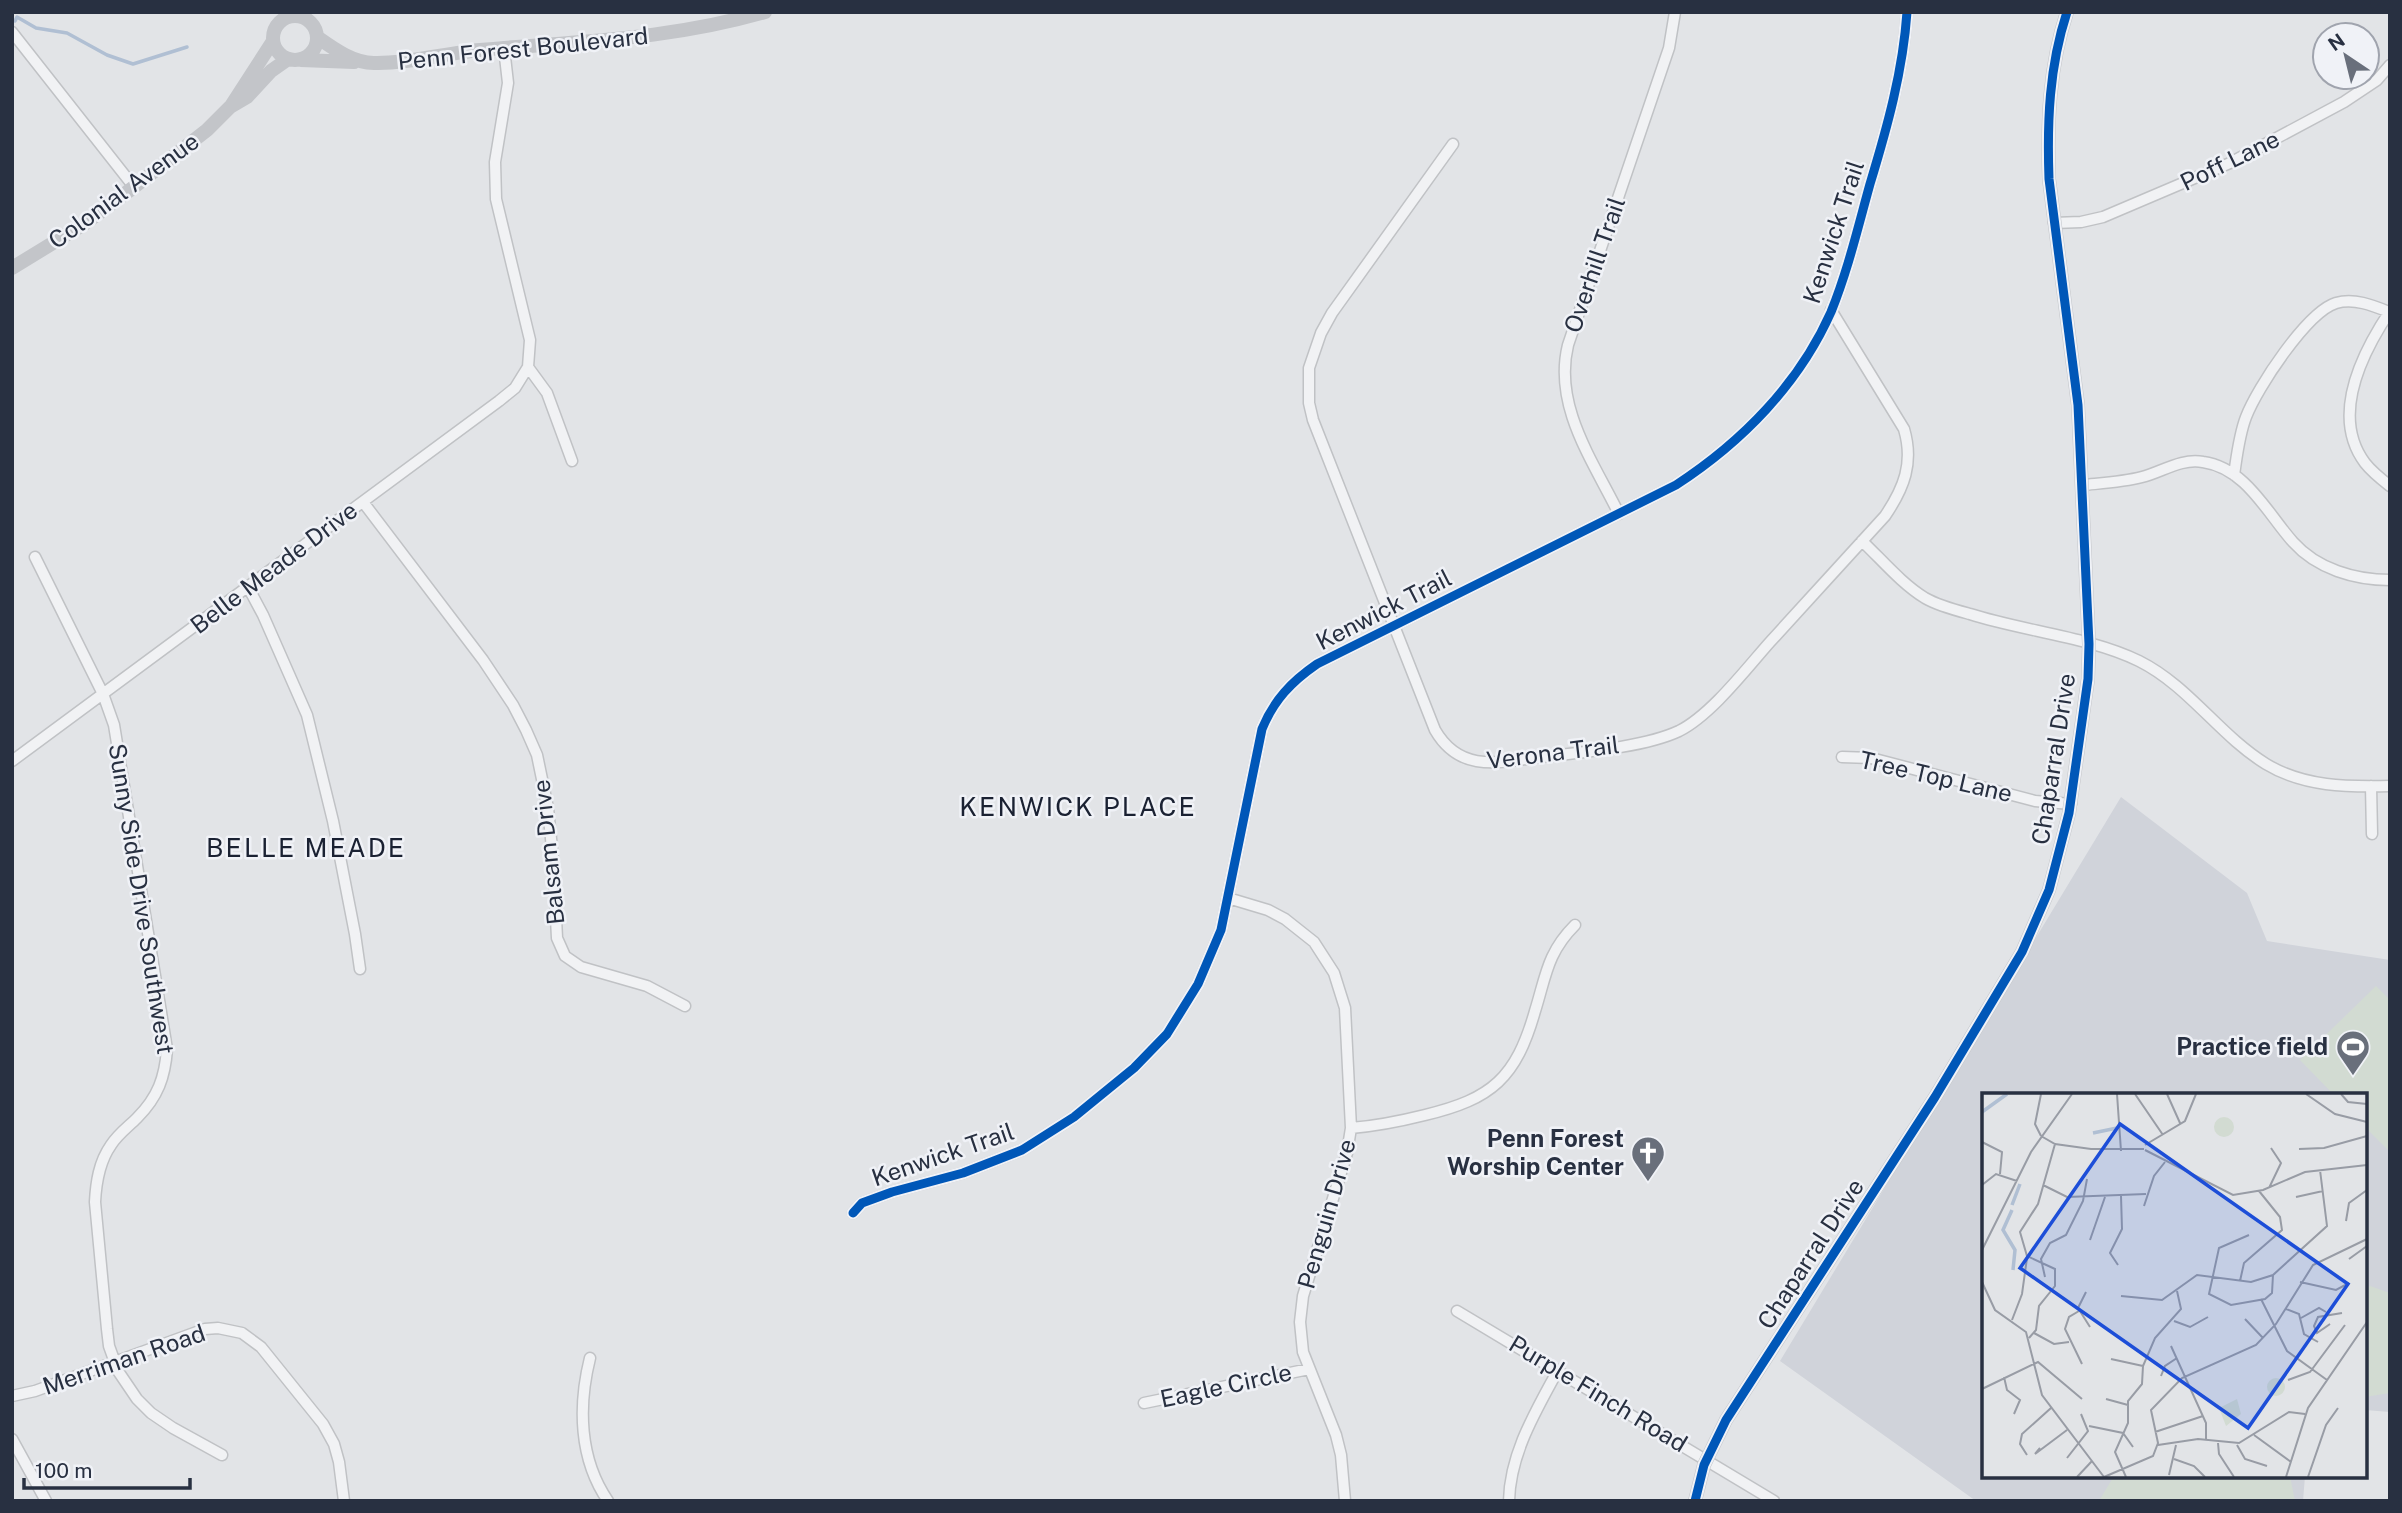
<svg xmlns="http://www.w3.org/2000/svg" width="2402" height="1513" viewBox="0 0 2402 1513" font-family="'Public Sans',sans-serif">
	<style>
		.built { fill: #d0d3da }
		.pitch { fill: #d2dbd2 }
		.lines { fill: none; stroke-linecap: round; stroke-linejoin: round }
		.stream { stroke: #b0bfd3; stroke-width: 3.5 }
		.street-casing { stroke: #c0c2c5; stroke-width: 13 }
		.street { stroke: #f1f2f4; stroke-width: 10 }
		.secondary { stroke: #c3c5c9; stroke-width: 14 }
		.cycleway-casing { stroke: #f0f2f7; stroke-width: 13 }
		.cycleway { stroke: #0057b8; stroke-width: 9 }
		.labels { text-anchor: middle; stroke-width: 5; stroke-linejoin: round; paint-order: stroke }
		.street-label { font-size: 24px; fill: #283041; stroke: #f0f2f7 }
		.poi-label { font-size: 24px; font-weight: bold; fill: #283041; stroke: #f0f2f7; text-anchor: end }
		.neighbourhood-label { font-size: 26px; letter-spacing: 2px; fill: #1a2132; stroke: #f0f2f7 }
		.inset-river { fill: none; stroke: #b0bfd3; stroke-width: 3.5 }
		.inset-road { fill: none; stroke: #989ca5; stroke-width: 2 }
		.view { fill: #1d4ed8; fill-opacity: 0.15; stroke: #1d4ed8; stroke-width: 3.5 }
		.inset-edge { fill: none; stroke: #283041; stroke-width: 3.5 }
	</style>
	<rect width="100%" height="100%" fill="#e2e4e7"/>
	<path class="built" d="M2121,797L2247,893L2267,941L2390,960V1412L2365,1410V1095H1984V1476H2305L2303,1501H1976L1780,1361Z"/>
	<path class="pitch" d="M2376,986L2390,1000V1152L2365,1127V1095H2334L2300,1060Z
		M2370,1286L2390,1293V1393L2365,1397V1288Z
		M2114,1476H2290L2295,1501H2099Z"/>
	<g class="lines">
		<path class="stream" d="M15,21L17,17L36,28L67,33L107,55L133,64L187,47"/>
		<g class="street-casing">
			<path id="street" d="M12,32L134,187
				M504,48L508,83L495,162L496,199L530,340L528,367L547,393L572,461
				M1453,144L1332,313L1321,333L1309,368V403L1313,420L1435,730C1458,770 1493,764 1533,758C1574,753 1643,748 1679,731C1711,715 1746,669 1770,642C1808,600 1847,558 1885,516C1904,488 1914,463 1904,429L1831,310
				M2054,223L2081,222L2103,217L2230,163L2344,102L2377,80L2390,65
				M2390,311C2362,353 2330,416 2365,463C2372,472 2381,479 2390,486
				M2234,475C2237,455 2239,435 2246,417C2257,388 2307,312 2336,303C2354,298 2372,305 2389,312
				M2083,485C2103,483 2123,482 2142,477C2162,472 2181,458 2203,462C2246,468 2267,513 2293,542C2317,569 2355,580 2390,580
				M363,502L483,660L513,705L526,730L537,755L548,808L553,859L557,938L565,956L581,967L647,986L685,1006
				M1619,514C1593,461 1553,406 1568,345L1669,48L1675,12
				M1862,541C1882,560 1902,584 1925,598C1939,606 1955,610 1970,614C2023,631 2090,637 2139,661C2189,686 2219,735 2266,764C2304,787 2347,787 2390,786
				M35,557L103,694L114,725L167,1049C165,1077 158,1097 137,1118C128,1127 118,1134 111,1145C99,1162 96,1182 95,1202L107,1329L109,1346L118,1371L137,1399L151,1413L173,1428L222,1455
				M248,587L263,615L307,715L333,821L355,934L360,969
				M1842,757L1871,758L2035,801L2071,804
				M12,761L499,401L515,388L528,367
				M2371,786L2372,834
				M1228,898L1268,910L1285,919L1314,942L1334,973L1345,1008L1351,1128L1347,1153L1303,1296L1300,1322L1303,1352L1336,1435L1341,1455L1345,1501
				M1351,1128C1377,1126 1401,1121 1425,1115C1492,1099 1516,1078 1535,1011C1546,976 1547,953 1575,925
				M853,1213L862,1203L892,1192L963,1173L1022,1150L1074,1117L1134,1068L1167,1034L1198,984L1221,930L1262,729C1274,700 1291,682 1317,664L1676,485C1742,442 1799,384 1831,312C1848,270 1858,227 1870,184C1887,128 1903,71 1907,12
				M1457,1311L1774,1501
				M590,1358C578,1406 579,1459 608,1501
				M12,1396L35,1391L205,1329L218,1328L242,1333L261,1347L323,1424L334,1444L339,1462L344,1501
				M1144,1403L1309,1369
				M12,1439L46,1501
				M1509,1501C1510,1453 1536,1411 1558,1370"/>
		</g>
		<use href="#street" class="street"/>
		<path class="secondary" d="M273 38a22 22 0 1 1 44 0a22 22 0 1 1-44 0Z
			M317,37C334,49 353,63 374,63C408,64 446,53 480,50C579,41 668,40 765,12
			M301,60L354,62
			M231,106L273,41
			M12,268L84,224L134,187L207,130L230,107L247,97L271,71L288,59
			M1695,1501L1704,1465L1726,1420L1935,1097L2022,952L2049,890L2069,813L2088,679L2089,644L2078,405L2049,179C2047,122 2049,67 2067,12"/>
		<g class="cycleway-casing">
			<path id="cycleway" d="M853,1213L862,1203L892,1192L963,1173L1022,1150L1074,1117L1134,1068L1167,1034L1198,984L1221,930L1262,729C1274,700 1291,682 1317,664L1676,485C1742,442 1799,384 1831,312C1848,270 1858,227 1870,184C1887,128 1903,71 1907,12
				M1695,1501L1704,1465L1726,1420L1935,1097L2022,952L2049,890L2069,813L2088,679L2089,644L2078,405L2049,179C2047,122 2049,67 2067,12"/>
		</g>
		<use href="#cycleway" class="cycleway"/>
	</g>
	<defs>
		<g id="stadium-pin" transform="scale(1.75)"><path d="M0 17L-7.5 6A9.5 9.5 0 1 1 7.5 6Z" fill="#696f7b" stroke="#f0f2f7"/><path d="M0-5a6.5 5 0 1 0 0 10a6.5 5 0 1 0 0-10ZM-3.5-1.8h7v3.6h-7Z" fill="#fff"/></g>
		<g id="church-pin" transform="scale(1.75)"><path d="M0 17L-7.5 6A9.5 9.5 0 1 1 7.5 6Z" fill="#696f7b" stroke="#f0f2f7"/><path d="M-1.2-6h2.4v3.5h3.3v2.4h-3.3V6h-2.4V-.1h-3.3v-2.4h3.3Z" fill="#fff"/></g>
	</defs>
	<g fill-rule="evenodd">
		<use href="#stadium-pin" x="2353" y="1047"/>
		<use href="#church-pin" x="1648" y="1153"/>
	</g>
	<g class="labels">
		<g class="street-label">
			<text transform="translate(523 49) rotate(-6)" y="8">Penn Forest Boulevard</text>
			<text transform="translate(2230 161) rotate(-26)" y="8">Poff Lane</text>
			<text transform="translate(124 191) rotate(-36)" y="8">Colonial Avenue</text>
			<text transform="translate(1834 232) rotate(-72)" y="8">Kenwick Trail</text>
			<text transform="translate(1595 265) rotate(-71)" y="8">Overhill Trail</text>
			<text transform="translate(274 568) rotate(-37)" y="8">Belle Meade Drive</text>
			<text transform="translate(1384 610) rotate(-27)" y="8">Kenwick Trail</text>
			<text transform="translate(1553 753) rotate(-7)" y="8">Verona Trail</text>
			<text transform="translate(2054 759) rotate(-81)" y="8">Chaparral Drive</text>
			<text transform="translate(1936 777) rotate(13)" y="8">Tree Top Lane</text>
			<text transform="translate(549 852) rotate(-96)" y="8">Balsam Drive</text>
			<text transform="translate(141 899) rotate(81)" y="8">Sunny Side Drive Southwest</text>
			<text transform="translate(943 1155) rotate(-19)" y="8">Kenwick Trail</text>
			<text transform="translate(1327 1214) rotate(-74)" y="8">Penguin Drive</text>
			<text transform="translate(1811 1254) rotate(-57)" y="8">Chaparral Drive</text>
			<text transform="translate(124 1360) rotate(-19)" y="8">Merriman Road</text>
			<text transform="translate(1226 1386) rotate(-12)" y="8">Eagle Circle</text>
			<text transform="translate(1598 1394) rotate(31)" y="8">Purple Finch Road</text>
		</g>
		<g class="poi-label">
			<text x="2328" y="1055">Practice field</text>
			<text x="1624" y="1147">Penn Forest<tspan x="1624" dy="28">Worship Center</tspan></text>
		</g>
		<g class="neighbourhood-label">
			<text x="1078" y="816">KENWICK PLACE</text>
			<text x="306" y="857">BELLE MEADE</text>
		</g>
	</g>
	<g transform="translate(1982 1093)">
		<rect width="385" height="385" fill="#e2e4e7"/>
		<path d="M232 34a10 10 0 1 1 20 0a10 10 0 1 1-20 0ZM285 294a9 9 0 1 1 18 0a9 9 0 1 1-18 0ZM255,306L259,321L244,333L237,315Z" fill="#d2dbd2"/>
		<path class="inset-river" d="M0,19L25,1M111,40L135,35M30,112L38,91M30,117L21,137L33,157L31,177"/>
		<path class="inset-road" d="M59,1L53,31L59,43M135,1L139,58M153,1L181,42M185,1L198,30M324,1L353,21L385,29M359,1L366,9L385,11M59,43L73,51L109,56H162M0,49L20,59L18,81M163,52L203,28L214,1M317,56L342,55L385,43M163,57L251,102L281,97L323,79L385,72M0,92L14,81L35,88M61,92L85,104L164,101M287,95L299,70L289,55M314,104L341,98M162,113L172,83L183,69M364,128L367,110L385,97M267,142L237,155L227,201L249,212L283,206L290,200L291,182M108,147L123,104M0,157L49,59L90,1M367,166L385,153M136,172L128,160L140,136L139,103M63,184L59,166L68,150L84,142L101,108L105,86M258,188L262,170L300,137L298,124L277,98M0,189L13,217L44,239L60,302L122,384M318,189L354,197L367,190M104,199L96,215L108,234M139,203L180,207L215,182L269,189L291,182L345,133L338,77M279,206L305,258L345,287M304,216L317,221L322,241L336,249M97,218L87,224L83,236L100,271M319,225L337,215L344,219M263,226L281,245M30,227L40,201L45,165M192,228L208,234L226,224M341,236L348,231L335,240L332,233L336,224L360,220M52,240L72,251L87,249M47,245L54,237L57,213L73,193V176L45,163L38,139L56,111L73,51M189,253L224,330V347M129,266L161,273M179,283L183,273L195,265M22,284L25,297L38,307L32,321M306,287L328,279L363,232M0,296L56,269L100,306M124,306L146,312M107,333L141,340L151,354M173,339L221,323M272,342L309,369M236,350L237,361L252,384M176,352L216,346L257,350L307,319L323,321M255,352L263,366L285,373M58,355L53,361L85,337M45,362L38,351L40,341L69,315M85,365L106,338L99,321M192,366L212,373L223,384M187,382L194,352M95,384L110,368M122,384L171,363L176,350L169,317L200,285L274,252L294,231L331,172L385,146M144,384L133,359L146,330V308L160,291L161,273L173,245L199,216L195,198M304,384L326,315L385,229M326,384L344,332L356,315"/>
		<path class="view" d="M138,31L366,191L266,335L38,175Z"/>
		<rect width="385" height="385" class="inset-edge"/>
	</g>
	<rect width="2402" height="1513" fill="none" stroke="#283041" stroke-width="28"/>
	<g transform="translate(2346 56) rotate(325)"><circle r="33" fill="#f0f2f7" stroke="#a0a4ae" stroke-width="2"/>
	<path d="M0-5L12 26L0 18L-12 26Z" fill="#696f7b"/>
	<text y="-10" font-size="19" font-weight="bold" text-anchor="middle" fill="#283041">N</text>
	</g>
	<path d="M24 1478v10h166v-10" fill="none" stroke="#283041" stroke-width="3.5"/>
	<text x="35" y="1478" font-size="21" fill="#283041" stroke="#f0f2f7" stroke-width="5" paint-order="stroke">100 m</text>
</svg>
